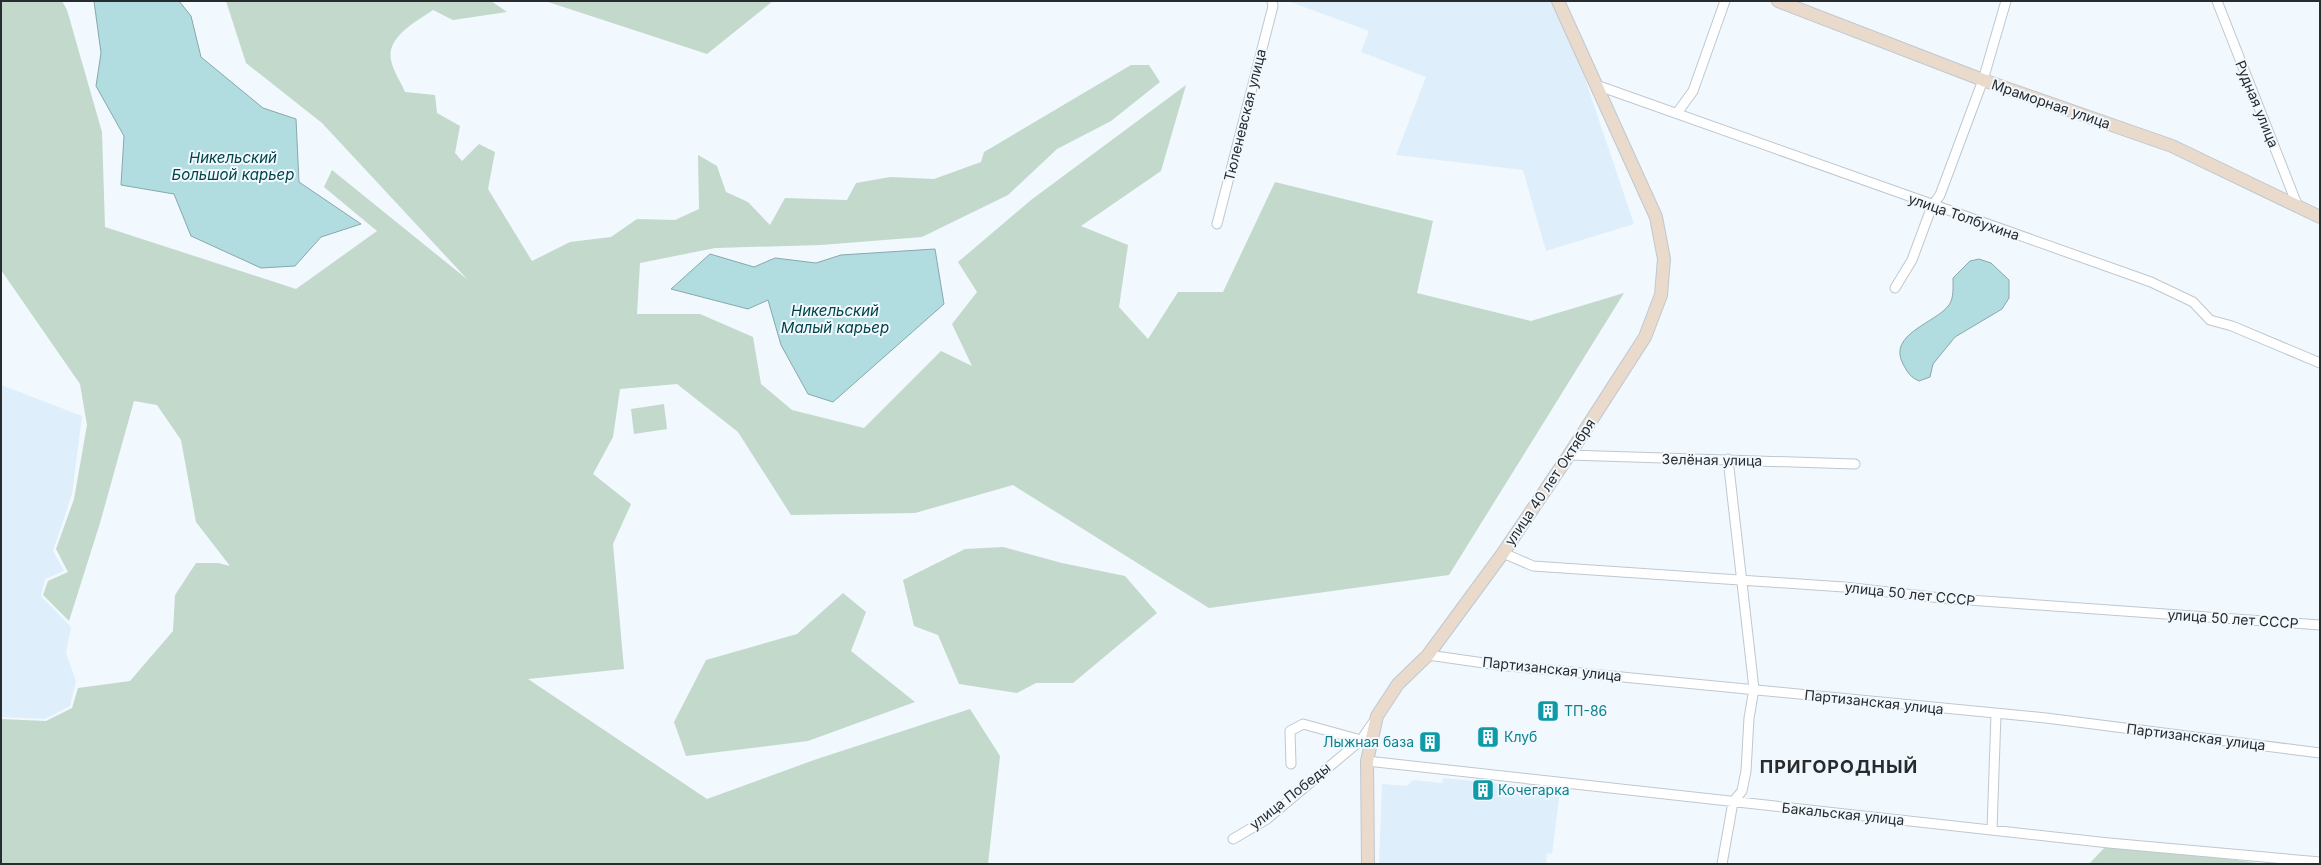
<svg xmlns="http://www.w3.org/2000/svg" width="2321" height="865" viewBox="0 0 2321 865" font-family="Inter,sans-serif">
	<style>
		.built { fill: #deeefa }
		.green { fill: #c2d9cb }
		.water { fill: #b1dde1; stroke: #88a8ab }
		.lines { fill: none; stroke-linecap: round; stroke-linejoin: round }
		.street-casing { stroke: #bfc8cf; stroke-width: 11 }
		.secondary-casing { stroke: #bfc8cf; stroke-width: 14 }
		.street { stroke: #fff; stroke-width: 9 }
		.secondary { stroke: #eadacc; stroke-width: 12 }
		.labels { text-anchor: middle; stroke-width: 4; stroke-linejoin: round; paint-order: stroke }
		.street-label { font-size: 14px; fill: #282c2e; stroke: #f1f8fe }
		.culture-label { font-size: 14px; fill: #0d838f; stroke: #f1f8fe; text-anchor: start }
		.water-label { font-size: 15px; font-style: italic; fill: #004449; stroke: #f1f8fe }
		.district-label { font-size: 18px; font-weight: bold; letter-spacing: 1px; fill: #282c2e; stroke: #f1f8fe }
	</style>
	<rect width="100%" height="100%" fill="#f1f8fe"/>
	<path class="built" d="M1288,1H1551L1580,64L1634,224L1546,251L1523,170L1396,155L1426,77L1361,52L1369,31Z
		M1,385L82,416L72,494L53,551L64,571L45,579L41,596L71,627L66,653L76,681L70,706L45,719L1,717Z
		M1443,778L1525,786L1560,791L1552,854L1547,853L1546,864H1379L1382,784L1407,786L1413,780L1442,783Z"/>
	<path class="green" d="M1,1H62L67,10L102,132L105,227L296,289L377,231L324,187L332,170L468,280L322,123L246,63L226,1H491L507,12L453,20L433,10C417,21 386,37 391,60C393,71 401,82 405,92L435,95L437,113L460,126L455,153L462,161L479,144L495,152L488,189L532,261L570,242L611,237L637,219L675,220L699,209L698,155L717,166L726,192L748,202L770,225L785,198L847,200L856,183L890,177L934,179L981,162L984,152L1131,65H1149L1160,82L1111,121L1057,149L1008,195L922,237L821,245L715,248L640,263L637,314H700L753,337L761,384L792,410L864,428L941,351L972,366L952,324L977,292L958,262L1031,200L1186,85L1161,171L1081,226L1128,245L1119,307L1148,339L1178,292H1223L1275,182L1433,221L1417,293L1531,321L1624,293L1449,575L1209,608L1013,485L915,513L791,515L738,432L677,384L620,389L613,437L593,474L631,504L613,544L624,669L528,679L707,799L814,760L970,709L1000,756L988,864H1V719L46,721L72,708L78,688L130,681L173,631L175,595L196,563H218L230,566L196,522L181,440L157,405L134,401L100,523L69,621L43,595L48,581L68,572L56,549L74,499L87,425L80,384L1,270Z
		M545,1H773L707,54Z
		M664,404L667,429L634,434L631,409Z
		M1003,547L1062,563L1125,576L1157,613L1073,683H1036L1017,693L959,684L938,635L914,626L903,580L965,549Z
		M843,593L866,612L851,651L915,702L808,741L686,756L674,722L706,660L797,634Z
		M2109,843L2265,864H2089Z"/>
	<path class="water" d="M94,1H179L191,16L201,57L263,108L296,119L299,182L361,224L321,237L295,266L261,268L191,236L174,194L121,185L124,136L96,86L101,53Z
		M935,249L944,304L833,402L808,394L781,345L768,300L748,309L671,289L710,254L754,267L775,258L816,263L841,255Z
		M1979,259L1991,263L2009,280V298L2002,309L1955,337L1933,364L1930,377L1919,381C1910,377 1908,373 1903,364C1887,334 1936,323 1949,305C1954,298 1953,287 1953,278L1970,261Z"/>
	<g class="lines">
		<g class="street-casing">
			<path id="street" d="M2217,1L2298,207
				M1599,86L2151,282L2193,302L2210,320L2232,326L2320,363
				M1677,113L1693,91L1725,1
				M1217,224L1273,6L1272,1
				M1895,288L1912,260L1932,206L1940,195L1983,80L2006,1
				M1569,455L1855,464
				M1503,553L1533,566L1844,587L1941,598L2320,625
				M1428,655L1498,665L2046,718L2320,753
				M1367,761L2109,843L2320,862
				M1291,764L1290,731L1303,724L1361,740
				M1992,830L1996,714
				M1233,839L1267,819L1361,740L1374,721
				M1722,864L1733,802L1742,791L1746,771L1749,718L1754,689L1728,459"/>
		</g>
		<g class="secondary-casing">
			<path id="secondary" d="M1778,1L1983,80L2172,146L2320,217
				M1368,864L1367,761L1377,716L1398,684L1428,655L1503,553L1569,455L1645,337L1661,295L1664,259L1656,217L1558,1"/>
		</g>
		<use href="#street" class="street"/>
		<use href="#secondary" class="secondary"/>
	</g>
	<defs>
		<g id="building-square" transform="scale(1.15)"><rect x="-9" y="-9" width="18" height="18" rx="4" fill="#0f9aa8" stroke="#f1f8fe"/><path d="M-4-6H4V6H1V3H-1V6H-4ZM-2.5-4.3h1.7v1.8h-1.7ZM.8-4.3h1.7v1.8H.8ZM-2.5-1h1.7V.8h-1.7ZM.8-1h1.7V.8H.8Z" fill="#fff"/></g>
	</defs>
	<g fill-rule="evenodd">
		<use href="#building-square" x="1548" y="711"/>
		<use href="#building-square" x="1488" y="737"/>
		<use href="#building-square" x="1430" y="742"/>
		<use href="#building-square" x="1483" y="790"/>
	</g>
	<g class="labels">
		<g class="street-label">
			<text transform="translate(2051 104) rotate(19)" y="5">Мраморная улица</text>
			<text transform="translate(2257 104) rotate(68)" y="5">Рудная улица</text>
			<text transform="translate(1245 115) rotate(-76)" y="5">Тюленевская улица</text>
			<text transform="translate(1964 217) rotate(19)" y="5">улица Толбухина</text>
			<text transform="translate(1712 460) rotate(1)" y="5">Зелёная улица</text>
			<text transform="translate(1550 482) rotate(-56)" y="5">улица 40 лет Октября</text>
			<text transform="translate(1910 594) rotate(6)" y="5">улица 50 лет СССР</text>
			<text transform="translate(2233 619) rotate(4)" y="5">улица 50 лет СССР</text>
			<text transform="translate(1552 669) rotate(6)" y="5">Партизанская улица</text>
			<text transform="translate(1874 702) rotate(6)" y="5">Партизанская улица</text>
			<text transform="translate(2196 737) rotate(7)" y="5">Партизанская улица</text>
			<text transform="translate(1290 796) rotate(-38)" y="5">улица Победы</text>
			<text transform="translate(1843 814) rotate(6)" y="5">Бакальская улица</text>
		</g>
		<g class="culture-label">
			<text x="1564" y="716">ТП-86</text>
			<text x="1504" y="742">Клуб</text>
			<text x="1414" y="747" text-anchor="end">Лыжная база</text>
			<text x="1498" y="795">Кочегарка</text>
		</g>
		<g class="water-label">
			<text x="233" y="163">Никельский<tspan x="233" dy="17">Большой карьер</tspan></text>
			<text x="835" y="316">Никельский<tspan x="835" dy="17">Малый карьер</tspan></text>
		</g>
		<g class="district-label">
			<text x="1839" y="773">ПРИГОРОДНЫЙ</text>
		</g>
	</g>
	<rect width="2321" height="865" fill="none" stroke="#282c2e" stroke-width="4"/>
</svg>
